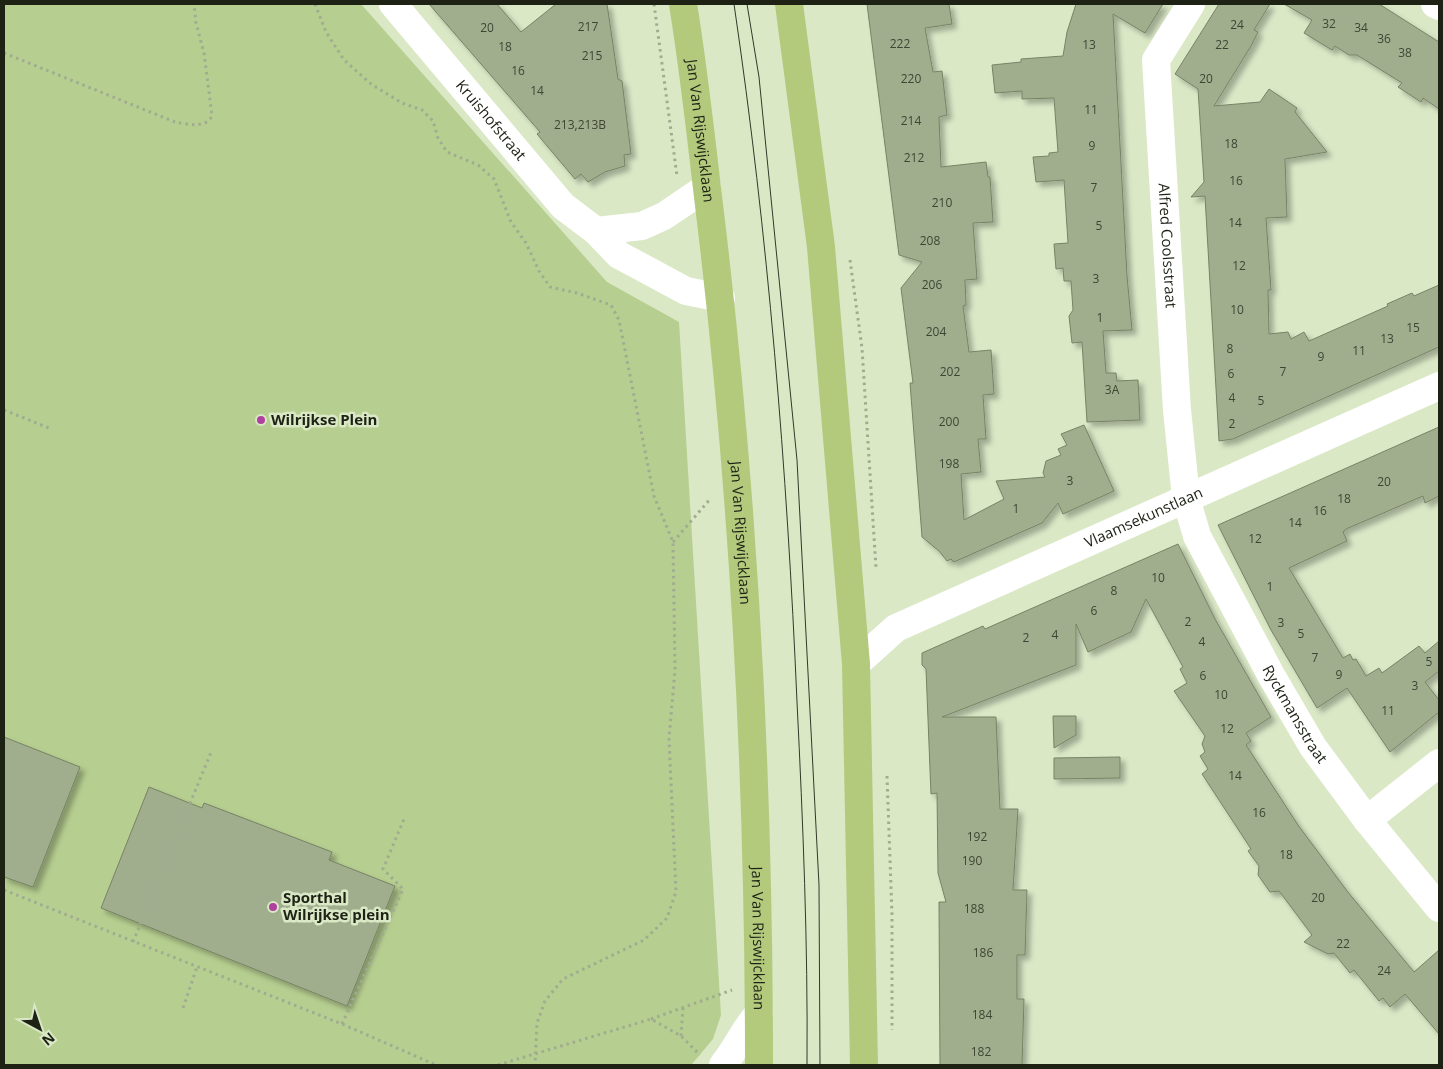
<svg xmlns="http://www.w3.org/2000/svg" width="1443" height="1069" viewBox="0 0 1443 1069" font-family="'Open Sans',sans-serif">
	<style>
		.green { fill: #b6ce90 }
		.building { fill: #a1ae8e; stroke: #778364; filter: url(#shadow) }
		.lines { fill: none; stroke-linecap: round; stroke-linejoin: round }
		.path { stroke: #a0ab90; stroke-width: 3; stroke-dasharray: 2.5 4; stroke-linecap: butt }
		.minor { stroke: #fff; stroke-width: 28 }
		.major { stroke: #b3ca7d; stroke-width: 28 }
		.tram { stroke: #33392a; stroke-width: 1 }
		.poi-dot { fill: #b0409d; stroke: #dae8c6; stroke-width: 2 }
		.labels { text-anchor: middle; stroke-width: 5; stroke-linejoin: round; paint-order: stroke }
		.number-label { font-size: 12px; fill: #3e4533 }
		.street-label { font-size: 15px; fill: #1d2215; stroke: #dae8c6 }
		.poi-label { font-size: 15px; font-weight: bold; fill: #1d2215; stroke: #dae8c6; text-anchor: start }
	</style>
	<defs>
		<filter id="shadow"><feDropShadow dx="4.5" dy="4.5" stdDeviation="2.5" flood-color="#0004"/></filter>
	</defs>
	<rect width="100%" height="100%" fill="#dae8c6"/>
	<path class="green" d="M4,4H361L607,282L679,322L721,1015L713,1039L692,1064L4,1065Z"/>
	<path class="building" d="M429,4H497L521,32L556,4H607L618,79L622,81L631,154L624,155L625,166L605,172L588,182L581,174L575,179L537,134L540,132Z
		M867,4H949L952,24L925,28L933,72L942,71L947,115L939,117L941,167L986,162L988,177H990L993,222L973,223L977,279L965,280L966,305L963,306L969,352L991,350L994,394L983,395L986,439H978L981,472L961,474L964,520L1004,499L996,481L1045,477L1043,473L1046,461L1061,455L1058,449L1067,445L1061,434L1084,425L1114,491L1063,514L1058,503L1042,523L954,562L951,559L947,561L939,551L922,537L910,383H913L901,288L922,262L899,255Z
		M1076,4H1163L1145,33L1113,14L1127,276L1132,330L1103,331L1106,373H1116L1117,381L1138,380L1140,420L1087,422L1082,342L1072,343L1069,316L1073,310L1071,281H1064L1063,268L1056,269L1054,244L1068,243L1064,180L1036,182L1033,157L1049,156V153L1058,152L1054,98L1022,99V91L995,93L992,65L1021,62V59L1063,56L1067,32Z
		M1219,4H1270L1254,30L1258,32L1251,46L1214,106L1260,102L1269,89L1297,108L1295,112L1327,152L1285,159L1287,217L1266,218L1271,290H1268L1269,334L1288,332L1291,339L1304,332L1309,341L1388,306L1387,304L1412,293L1414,296L1439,285V347L1233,439L1219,441L1205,196L1191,197L1204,182L1198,89L1175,74Z
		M1284,4H1379L1439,42V109L1423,98L1421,102L1398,87L1402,83L1357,55H1349L1335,46L1332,50L1304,33L1312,20Z
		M1439,427V496L1425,503L1423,496L1346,529L1343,532L1347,541L1289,568L1343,658L1350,654L1353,660L1356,659L1366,676L1379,668L1382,673L1419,646L1425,653L1439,641V671L1425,682L1439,700V712L1390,752L1347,688L1317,708L1271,630L1218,525Z
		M1178,544L1215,619L1271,717L1246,733L1251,741L1246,745L1298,825L1347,891L1414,972L1439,950V1034L1405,994L1390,1007L1383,998L1379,1001L1354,970L1350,973L1334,953L1328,954L1304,942L1312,935L1279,891L1270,892L1258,875L1259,866L1248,851L1251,849L1202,774L1208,769L1200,756L1205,752L1202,744L1205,736L1174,691L1187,683L1180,669L1183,667L1146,599L1131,632L1088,652L1076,624V665L942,717H996L1000,809H1018L1013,890H1027L1025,955H1017V999H1024L1022,1065H940L939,902H946L938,873L937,793L931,794L926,669L922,665V653L983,626L985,629Z
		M1053,716H1076V735L1054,748Z
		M4,737L80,767L33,887L4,877Z
		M1120,757V778L1054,779V758Z
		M149,787L202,808L204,803L332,852L329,860L395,886L347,1006L101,908Z"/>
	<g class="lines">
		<path class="path" d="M315,4L326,32L344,60L371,84L402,103L422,110L433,121L438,138L447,152L478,165L494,179L511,222L526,243L539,271L550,287L577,293L611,305L619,320L654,496L673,542L675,670L669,739L676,892L667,918L644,940L563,979L545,1001L537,1023L535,1065
			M654,4L677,176
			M4,53L175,122C187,124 205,129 212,116L204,53L196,23L194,4
			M850,260L862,348L876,568
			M4,410L49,428
			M673,542L711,498
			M887,776L892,915V1030
			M4,890L342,1024L436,1065
			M133,942L212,750
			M183,1008L197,967
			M651,1019L732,990
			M342,1024L403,889L383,869L404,819
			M681,1036L683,1008
			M498,1065L651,1019L681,1036L700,1055"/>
		<g class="minor">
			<path id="s1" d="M393,4L563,206L596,231L619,255L686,291L721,298"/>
			<path id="s2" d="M1191,4L1156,60L1177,410L1186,498L1197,536L1271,675L1313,747L1367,820L1439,908"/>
			<path d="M1435,4L1439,6"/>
			<path d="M596,231L642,226L664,216L707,187"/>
			<path id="s3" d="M856,664L896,628L1439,386"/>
			<path d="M1367,820L1439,763"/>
			<path d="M723,1065C737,1048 744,1029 759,1013"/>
		</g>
		<g class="major">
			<path id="s4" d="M683,4C694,71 701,138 709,205C744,491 759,778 759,1065"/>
			<path d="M789,4L821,247L856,664L864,1065"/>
		</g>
		<path class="tram" d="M734,4C768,235 787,469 797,702C803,823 808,944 807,1065
			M747,4L759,77L797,460L819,885L820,1065"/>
	</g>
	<g class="poi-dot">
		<circle cx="261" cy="420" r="5"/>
		<circle cx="273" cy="907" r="5"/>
	</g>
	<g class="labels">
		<g class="number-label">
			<text x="1329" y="28">32</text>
			<text x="1237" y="29">24</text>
			<text x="588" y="31">217</text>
			<text x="487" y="32">20</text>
			<text x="1361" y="32">34</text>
			<text x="1384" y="43">36</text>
			<text x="900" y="48">222</text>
			<text x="1089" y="49">13</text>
			<text x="1222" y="49">22</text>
			<text x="505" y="51">18</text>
			<text x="1405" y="57">38</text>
			<text x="592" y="60">215</text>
			<text x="518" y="75">16</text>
			<text x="911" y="83">220</text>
			<text x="1206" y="83">20</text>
			<text x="537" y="95">14</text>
			<text x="1091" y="114">11</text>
			<text x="911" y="125">214</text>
			<text x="580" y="129">213,213B</text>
			<text x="1231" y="148">18</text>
			<text x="1092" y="150">9</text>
			<text x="914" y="162">212</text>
			<text x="1236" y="185">16</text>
			<text x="1094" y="192">7</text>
			<text x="942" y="207">210</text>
			<text x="1235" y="227">14</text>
			<text x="1099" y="230">5</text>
			<text x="930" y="245">208</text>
			<text x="1239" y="270">12</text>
			<text x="1096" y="283">3</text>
			<text x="932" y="289">206</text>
			<text x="1237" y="314">10</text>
			<text x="1100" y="322">1</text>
			<text x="1413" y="332">15</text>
			<text x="936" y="336">204</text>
			<text x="1387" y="343">13</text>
			<text x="1230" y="353">8</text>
			<text x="1359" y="355">11</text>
			<text x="1321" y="361">9</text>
			<text x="950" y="376">202</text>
			<text x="1283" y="376">7</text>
			<text x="1231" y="378">6</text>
			<text x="1112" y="394">3A</text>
			<text x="1232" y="402">4</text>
			<text x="1261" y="405">5</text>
			<text x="949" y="426">200</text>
			<text x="1232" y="428">2</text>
			<text x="949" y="468">198</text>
			<text x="1070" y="485">3</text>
			<text x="1384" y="486">20</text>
			<text x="1344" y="503">18</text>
			<text x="1016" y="513">1</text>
			<text x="1320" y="515">16</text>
			<text x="1295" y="527">14</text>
			<text x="1255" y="543">12</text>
			<text x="1158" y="582">10</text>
			<text x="1270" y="591">1</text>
			<text x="1114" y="595">8</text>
			<text x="1094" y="615">6</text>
			<text x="1188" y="626">2</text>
			<text x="1281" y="627">3</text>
			<text x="1301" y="638">5</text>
			<text x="1055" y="639">4</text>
			<text x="1026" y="642">2</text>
			<text x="1202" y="646">4</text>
			<text x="1315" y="662">7</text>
			<text x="1429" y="666">5</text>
			<text x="1339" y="679">9</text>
			<text x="1203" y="680">6</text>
			<text x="1415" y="690">3</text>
			<text x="1221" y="699">10</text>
			<text x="1388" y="715">11</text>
			<text x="1227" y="733">12</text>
			<text x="1235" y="780">14</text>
			<text x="1259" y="817">16</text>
			<text x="977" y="841">192</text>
			<text x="1286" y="859">18</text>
			<text x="972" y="865">190</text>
			<text x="1318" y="902">20</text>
			<text x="974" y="913">188</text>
			<text x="1343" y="948">22</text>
			<text x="983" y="957">186</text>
			<text x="1384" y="975">24</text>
			<text x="982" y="1019">184</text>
			<text x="981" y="1056">182</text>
		</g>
		<g class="street-label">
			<text dy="5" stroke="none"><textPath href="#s1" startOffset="152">Kruishofstraat</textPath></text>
			<text dy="5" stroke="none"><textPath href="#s4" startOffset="128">Jan Van Rijswijcklaan</textPath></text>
			<text dy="5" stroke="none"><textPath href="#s2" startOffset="252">Alfred Coolsstraat</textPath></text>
			<text dy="5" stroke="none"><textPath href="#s3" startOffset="325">Vlaamsekunstlaan</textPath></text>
			<text dy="5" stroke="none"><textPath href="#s4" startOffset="532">Jan Van Rijswijcklaan</textPath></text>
			<text dy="5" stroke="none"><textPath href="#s2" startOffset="748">Ryckmansstraat</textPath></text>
			<text dy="5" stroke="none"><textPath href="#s4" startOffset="938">Jan Van Rijswijcklaan</textPath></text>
		</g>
		<g class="poi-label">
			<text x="271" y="425">Wilrijkse Plein</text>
			<text x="283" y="903">Sporthal<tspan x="283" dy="17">Wilrijkse plein</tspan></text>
		</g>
	</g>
	<rect width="1443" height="1069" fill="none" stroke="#1d2215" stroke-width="10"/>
	<g transform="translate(40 1029) rotate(140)" stroke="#dae8c6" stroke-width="4" paint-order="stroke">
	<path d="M0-4L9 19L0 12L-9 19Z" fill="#1d2215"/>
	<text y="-8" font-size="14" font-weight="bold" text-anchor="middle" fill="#1d2215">N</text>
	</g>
</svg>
